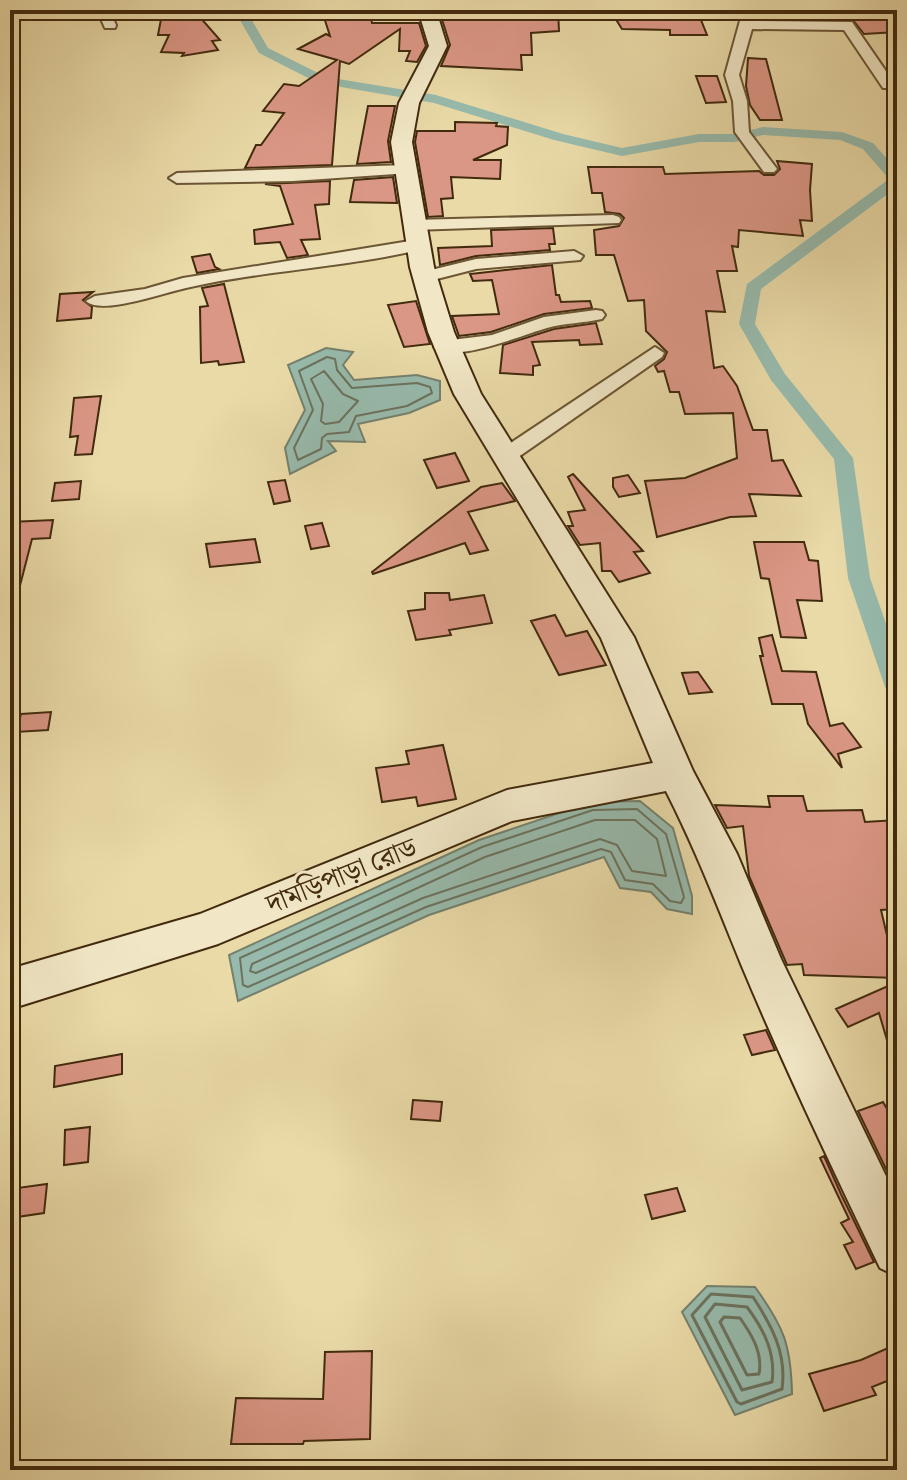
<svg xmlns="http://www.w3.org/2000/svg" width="907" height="1480" viewBox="0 0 907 1480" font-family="'IM FELL Great Primer','Noto Serif Bengali',serif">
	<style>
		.water { fill: #97baac; stroke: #75806d; stroke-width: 2 }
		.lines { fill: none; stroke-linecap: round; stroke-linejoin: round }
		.shore-far1 { stroke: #6c725d; stroke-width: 2 }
		.shore { stroke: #6c725d; stroke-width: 3 }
		.canal { fill: #97baac; fill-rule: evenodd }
		.building { fill: #db9785; stroke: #422a0e; stroke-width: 2 }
		.street-casing { stroke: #6c5634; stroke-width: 4 }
		.secondary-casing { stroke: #422a0e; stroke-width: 4 }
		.street { fill: #f1e7c6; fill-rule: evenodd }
		.secondary { fill: #f1e7c6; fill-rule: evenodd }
		.labels { text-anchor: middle; stroke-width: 6; stroke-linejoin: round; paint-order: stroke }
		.street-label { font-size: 28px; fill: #422a0e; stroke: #f1e7c6 }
	</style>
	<rect width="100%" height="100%" fill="#e9daa7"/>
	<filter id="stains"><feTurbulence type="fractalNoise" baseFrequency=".0025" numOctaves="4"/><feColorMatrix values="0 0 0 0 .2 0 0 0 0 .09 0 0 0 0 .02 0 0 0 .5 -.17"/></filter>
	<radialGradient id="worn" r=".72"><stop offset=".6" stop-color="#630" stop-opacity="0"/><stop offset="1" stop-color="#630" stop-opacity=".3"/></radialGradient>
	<path class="water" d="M326,348L353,352L343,365L354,380L417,375L440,381V400L409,413L358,424L365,442L328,441L336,451L290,474L285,448L305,410L288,365Z
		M640,801L673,828L692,896V914L667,909L651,892L620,888L604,857L429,915L238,1001L229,955L479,840L592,802Z
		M707,1286L755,1287C784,1327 791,1345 792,1394L735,1415L682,1312Z"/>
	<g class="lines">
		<path class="shore-far1" d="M327,357L335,359L337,370L352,388L417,383L430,387L432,393L407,406L356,416L349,432L327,434L322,438L321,449L298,460L294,448L313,410L299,371Z
			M324,371L343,394L358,401L339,422L325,424L321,421L323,404L311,379Z
			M637,809L666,834L684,897L681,903L670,901L653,884L625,880L611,852L601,849L426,907L248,987L243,985L240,958L482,847L593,810Z
			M595,820H635L657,839L666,876L632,871L617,845L600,839L423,898L256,973L250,971L252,964L485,857Z"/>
		<path class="shore" d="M711,1294L753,1297C772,1326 787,1354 782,1389L741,1404L737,1402L692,1315Z
			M715,1304L747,1307C764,1330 776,1353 772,1382L742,1390L705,1317Z
			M724,1317L740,1318C752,1335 763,1353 759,1374L747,1375L720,1322Z"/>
		<path class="canal" d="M234,10H246L268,48L326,77L436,95L563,134L622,148L699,134H735L763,127L842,132L873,143L897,170V187L761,289L755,324L785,374L853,458L870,578L897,655V696L889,693L885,687L848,578L834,459L771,380L739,324L747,284L889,179L863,149L840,140L763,135L735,142H699L622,156L554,140L434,103L318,83L259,53Z"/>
	</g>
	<path class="building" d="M185,10L190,18L199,16L220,40L212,41L218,50L182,56L184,53L161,52L169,35H158L162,14Z
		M369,10L372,23H419L426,46L417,62L406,61L410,51H399L400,29L349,64L340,61L332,165L245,168L256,145H261L284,113L263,111L284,84L299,86L337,60L298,49L326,34L330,36L322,11Z
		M439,10H558L559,31L531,33L532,55H521L522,70L441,66L450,45Z
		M610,10H697L707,35H670V30L622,29Z
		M841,10L897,11V32L864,34L852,19H823L820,14H843Z
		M748,58L766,59L782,120H760L750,105L746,86Z
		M696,76H717L726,102L706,103Z
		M368,106H395L388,141L391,162L357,164Z
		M455,122L497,123L496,126L508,127L507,145L473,160H501L500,179L451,177L453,198L441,199L443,216L428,217L415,142L417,131H455Z
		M777,161L812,164L810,190L812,221L800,220L803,236L739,230L738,247L732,246L737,271H717L725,312L706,311L714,368L723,366L737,386L753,430H767L772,461L783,460L801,496L749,494L756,516L730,517L657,537L645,481L685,478L737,458L733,413L685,414L679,392H670L664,371L658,372L655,366L664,359L667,352L646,331L644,300L628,301L614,255H596L594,230L619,226L624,218L620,214L605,212L602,193H592L588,167H663L665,174L759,171L764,175H774L780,169Z
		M393,177L397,203L350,202L354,180Z
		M330,181L329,204L315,205L320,239L301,240L308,255L287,258L280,242L255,244L254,230L293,224L280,186L265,184Z
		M553,228L555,244H549L550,250L476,256L440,265L438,248L492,246L491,230Z
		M210,254L215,267L219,269L197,273L192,257Z
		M552,265L556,295H559L561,302L590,301L592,308L544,314L491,332L459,336L452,316L499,314L492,280L473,281L470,274Z
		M224,284L244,362L219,365L218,361L201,363L200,307L208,306L202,288Z
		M93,292L83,300L92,307L91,318L57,321L60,294Z
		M416,301L430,344L404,347L388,305Z
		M596,323L602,344L580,345L579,340L532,342L540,365L533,366V375L500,373L503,345L554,329Z
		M101,396L92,454L75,455L78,436L70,437L74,398Z
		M455,453L469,481L437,488L424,460Z
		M573,474L643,551L634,552L650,573L619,582L611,571H602L600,543L580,545L568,526H573L568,512L585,510L568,477Z
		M628,475L640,493L619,497L613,487V478Z
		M285,480L290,501L274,504L268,482Z
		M81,481L79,499L52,501L55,483Z
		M502,483L515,501L468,512L488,550L470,554L465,543L373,574L372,572L481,487Z
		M53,520L50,538L32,539L16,601L10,600V522Z
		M322,523L329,546L311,549L305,526Z
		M255,539L260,562L210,567L206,544Z
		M754,542H804L809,560L818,561L822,601L797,600L806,638L781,637L769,579L761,578Z
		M425,593H449L450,600L484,595L492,623L449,630L451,635L416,640L408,611L425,609Z
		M555,615L566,636L587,631L606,665L559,675L531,621Z
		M772,635L782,671L816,672L830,726L843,723L861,747L838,754L842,768L808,724L803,704H772L760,656H763L759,638Z
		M698,672L712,692L689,694L682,673Z
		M51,712L48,730L16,732L21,714Z
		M443,745L456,799L418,806L416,797L382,802L376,768L409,764L406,751Z
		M768,796H803L807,811L862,810L865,822L897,820V909L881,910L897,978L804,975L802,964L787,965L749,876L743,826L727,828L715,805L770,807Z
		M897,982V1056L892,1057L879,1013L848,1027L836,1009Z
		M766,1030L775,1050L752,1055L744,1035Z
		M122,1054V1074L54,1087L55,1066Z
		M413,1100L442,1102L440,1121L411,1119Z
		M883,1102L897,1126V1192L858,1111Z
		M90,1127L88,1162L64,1165L65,1130Z
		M824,1156L841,1194L874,1262L856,1269L844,1245L853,1242L841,1223L849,1219L820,1158Z
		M47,1184L44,1213L10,1218V1189Z
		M677,1188L685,1211L652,1219L645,1195Z
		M897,1344V1377L872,1387L876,1395L824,1411L809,1374L861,1360Z
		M372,1351L370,1439L304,1441L303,1444H231L236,1398L323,1399L325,1352Z"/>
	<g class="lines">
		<g class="street-casing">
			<path id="street" d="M97,10H109L116,25L115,28H105Z
				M743,10H753L754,21L852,22L892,80H897V88H883L844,30L752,29L739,75L747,101L749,132L777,169L774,172H764L735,132L733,101L725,75Z
				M405,165L413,170L410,173L293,181L177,183L169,178L177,173Z
				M613,215L619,217L621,220L619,223L413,230L405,225L413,220Z
				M416,240L422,241L424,245L422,249C345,268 264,270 186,288C166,292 101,316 86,301L95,296L145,289L183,278Z
				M574,251L583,256L580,260L476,269L425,282L416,277L419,273L476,259Z
				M596,310L602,311L605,315L602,319C584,323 565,323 547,328C525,334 451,365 434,347L443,341L492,335L544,317Z
				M655,347L664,353L662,357L514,460H500L497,455L500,450Z"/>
		</g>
		<g class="secondary-casing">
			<path id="secondary" d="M418,10H436L447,46L419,103L412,142L434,267L454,332L481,394L634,637L693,771L737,854L781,959L897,1199V1276L880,1268C832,1167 784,1067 741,964C717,905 695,848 666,791L512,821L218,944L10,1009V969L200,914L507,790L653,763L601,638L454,394L428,332L410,267L391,142L399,103L429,46Z"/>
		</g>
		<use href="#street" class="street"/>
		<use href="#secondary" class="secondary"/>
	</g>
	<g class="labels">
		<g class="street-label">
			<text transform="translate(341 875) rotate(-22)" y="10">দামড়িপাড়া রোড</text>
		</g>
	</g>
	<rect width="907" height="1480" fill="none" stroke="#e9daa7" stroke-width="40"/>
	<rect x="12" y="12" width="883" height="1456" fill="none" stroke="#422a0e" stroke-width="4"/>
	<rect x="20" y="20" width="867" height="1440" fill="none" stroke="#422a0e" stroke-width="2"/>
	<rect width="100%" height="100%" filter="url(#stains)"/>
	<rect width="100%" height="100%" fill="url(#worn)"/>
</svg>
